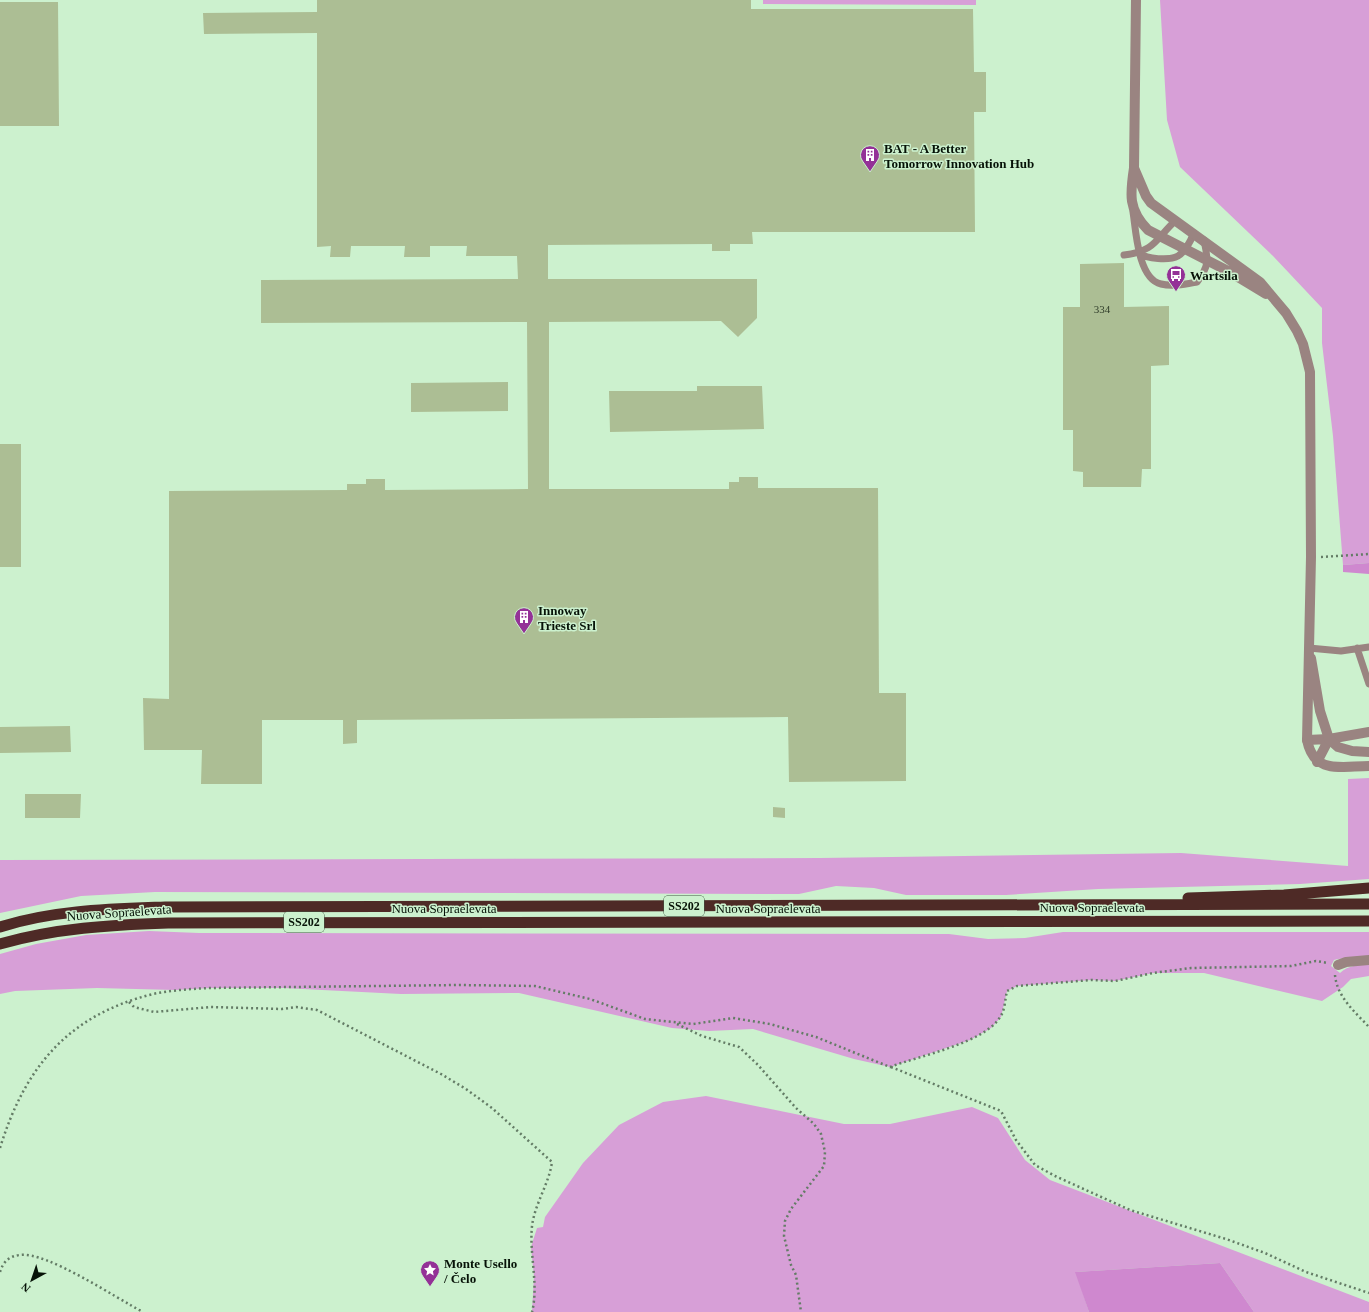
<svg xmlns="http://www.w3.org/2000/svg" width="1369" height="1312" viewBox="0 0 1369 1312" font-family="'Times New Roman',serif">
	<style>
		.green { fill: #d79fd7 }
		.forest { fill: #cf88cf }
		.building { fill: #acbe94 }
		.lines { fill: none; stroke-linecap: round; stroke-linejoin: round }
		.path { stroke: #647c66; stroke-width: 2.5; stroke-dasharray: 2 3; stroke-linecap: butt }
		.service { stroke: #9a8481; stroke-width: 7 }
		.minor { stroke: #9a8481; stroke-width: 10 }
		.tertiary { stroke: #9a8481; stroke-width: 10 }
		.trunk { stroke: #4e2a26; stroke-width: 11 }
		.labels { text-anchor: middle; stroke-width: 3; stroke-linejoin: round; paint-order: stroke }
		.number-label { font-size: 11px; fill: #303d2a }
		.shield { fill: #ccf1ce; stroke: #415543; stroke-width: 1 }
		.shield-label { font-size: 12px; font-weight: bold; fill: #061207 }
		.poi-label { font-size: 13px; font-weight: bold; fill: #061207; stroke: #ccf1ce; text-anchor: start }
		.street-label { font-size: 13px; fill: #061207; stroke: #ccf1ce }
	</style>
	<rect width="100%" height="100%" fill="#ccf1ce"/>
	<path class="green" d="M763,0H976V5L763,4Z
		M1160,0H1369V563L1343,565L1333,436L1322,343V308L1273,256L1180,167L1167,120Z
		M1369,778V879L1300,884L1098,889L1006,895H906L874,888L836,886L799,894L155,892L81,896L0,913V860L820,858L1181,853L1348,866V779Z
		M149,931L199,933L949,934L988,939L1025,938L1063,932H1369V956L1338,959L1334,960L1331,966L1340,973C1349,965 1358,965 1369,964V976L1351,979L1343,987L1322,1001L1204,973H1153L1115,981L1091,980L1017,986L1007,991L1001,1017L991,1028L970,1040L890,1067L854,1059L753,1029L709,1031L672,1028L519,993L401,994L283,988H210L175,990L97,988L15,991L0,994V954L36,944L86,935Z
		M706,1096L844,1124H890L972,1107L998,1118L1025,1160L1050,1180L1369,1302V1312H1254L1220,1263L1076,1272L1089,1312H532L534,1276L531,1247L537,1228L543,1227L545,1217L583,1163L619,1125L663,1102Z"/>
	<path class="forest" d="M1369,563V574L1343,572V565Z
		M1220,1263L1254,1312H1089L1075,1272Z"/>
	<path class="building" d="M317,0H751V9H973L974,72H986V112H974L975,232H752L753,244H730V251H712V244L548,245V279H757V318L738,337L721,321L549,322V489H729V482H739V477H758V488H878L879,693H906V781L789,782L788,717L357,720V743L343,744V720H262V784H201L202,750H144L143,698L169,699V491L347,490V484H366V479H385V490L528,489L527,322L261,323V280L518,279L517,256H466L467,246H430V257H404L405,246H351L350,257H330L331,246L317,247V33L204,34L203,13L317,12Z
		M0,2H58L59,126H0Z
		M1124,263V307L1169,306V365L1151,366V469H1142L1141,487H1083V472L1073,471V430H1063V307H1080V264Z
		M508,382V411L411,412V383Z
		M697,386H762L764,429L610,432L609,391H697Z
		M0,444H21V567H0Z
		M70,726L71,752L0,753V727Z
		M25,794H81L80,818H25Z
		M773,807L785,808V818L773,817Z"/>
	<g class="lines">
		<path class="path" d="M1321,557L1369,554
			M1335,975C1337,997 1355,1012 1369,1027
			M129,1002L134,1007L154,1012L211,1007L282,1009L296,1007L317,1010L441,1074L466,1089L492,1108L552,1162C549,1184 535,1203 532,1226C529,1254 539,1285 532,1312
			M677,1024L702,1036L739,1047L758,1065L796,1108L814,1124L821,1134L825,1152L824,1166L791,1209L785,1221L784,1236L791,1265L796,1275L801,1312
			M891,1067L1001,1111L1016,1140L1035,1165L1055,1176L1130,1210L1226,1239L1265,1253L1306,1272L1369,1293
			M0,1148C25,1067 68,1015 153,994C172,990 191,989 210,988L459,985L535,986L590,999L645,1019L693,1024L733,1018L770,1024L816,1037L890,1067C918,1056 985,1043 1000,1017C1005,1011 1005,999 1007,991L1017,986L1091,980L1115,981L1153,973L1191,968L1291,966L1316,961L1328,963
			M0,1272C3,1262 9,1256 20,1255C46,1251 116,1298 143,1312"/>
		<path class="service" d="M1133,212C1136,231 1138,279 1161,284C1173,287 1186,284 1197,282C1210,265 1208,260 1204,240
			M1139,253C1147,259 1169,261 1178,256C1185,252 1191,240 1194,233
			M1124,255C1155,251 1155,240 1175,221
			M1309,648L1341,651L1369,647
			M1357,648L1369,684"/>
		<path class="minor" d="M1307,740L1329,739L1369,732
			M1317,762L1329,739
			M1338,965L1346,962L1369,960"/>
		<path class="tertiary" d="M1136,0L1134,168C1130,194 1128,210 1148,230L1228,271L1266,294
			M1134,168L1146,196L1151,203L1260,282L1286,313L1297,331L1303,344L1310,372L1311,557L1307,740C1314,775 1341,766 1369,766
			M1311,658L1320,711L1329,739L1338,747L1352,751L1369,752"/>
		<path class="trunk" d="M1188,898L1284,895L1369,888
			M0,927C53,910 110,909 165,907L1369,904
			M0,944C55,928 111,925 168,923L1369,921"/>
	</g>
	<defs>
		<g id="building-pin" transform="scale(1)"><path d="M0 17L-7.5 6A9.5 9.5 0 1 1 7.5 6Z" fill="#943197" stroke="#ccf1ce"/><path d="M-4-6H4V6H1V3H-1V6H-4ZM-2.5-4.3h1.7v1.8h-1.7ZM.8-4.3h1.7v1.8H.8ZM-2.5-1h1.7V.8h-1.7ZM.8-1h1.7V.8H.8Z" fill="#fff"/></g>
		<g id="bus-pin" transform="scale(1)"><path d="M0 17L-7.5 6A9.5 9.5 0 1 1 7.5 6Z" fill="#943197" stroke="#ccf1ce"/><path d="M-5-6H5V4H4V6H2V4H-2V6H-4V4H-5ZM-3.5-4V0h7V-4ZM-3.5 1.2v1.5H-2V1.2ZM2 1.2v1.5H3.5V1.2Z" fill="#fff"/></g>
		<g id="sight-pin" transform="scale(1)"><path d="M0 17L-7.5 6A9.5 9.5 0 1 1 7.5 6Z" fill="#943197" stroke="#ccf1ce"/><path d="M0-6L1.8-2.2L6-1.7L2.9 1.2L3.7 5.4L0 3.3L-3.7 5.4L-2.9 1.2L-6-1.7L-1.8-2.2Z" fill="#fff"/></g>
	</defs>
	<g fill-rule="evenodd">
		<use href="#building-pin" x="870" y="155"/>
		<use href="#bus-pin" x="1176" y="275"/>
		<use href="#building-pin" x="524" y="617"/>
		<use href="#sight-pin" x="430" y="1270"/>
	</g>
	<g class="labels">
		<g class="number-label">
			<text x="1102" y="313">334</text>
		</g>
		<g class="shield">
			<rect x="664" y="896" width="40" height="20" rx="3"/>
			<rect x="284" y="912" width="40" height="20" rx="3"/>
		</g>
		<g class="shield-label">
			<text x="684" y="910">SS202</text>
			<text x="304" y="926">SS202</text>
		</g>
		<g class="poi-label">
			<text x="884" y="153">BAT - A Better<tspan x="884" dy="15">Tomorrow Innovation Hub</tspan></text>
			<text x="1190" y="280">Wartsila</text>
			<text x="538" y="615">Innoway<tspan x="538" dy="15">Trieste Srl</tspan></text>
			<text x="444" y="1268">Monte Usello<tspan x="444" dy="15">/ Čelo</tspan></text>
		</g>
		<g class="street-label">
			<text x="1092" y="912">Nuova Sopraelevata</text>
			<text x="444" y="913">Nuova Sopraelevata</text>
			<text x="768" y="913">Nuova Sopraelevata</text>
			<text transform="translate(119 912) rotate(-4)" y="5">Nuova Sopraelevata</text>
		</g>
	</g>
	<g transform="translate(32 1280) rotate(220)" stroke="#ccf1ce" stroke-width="3" paint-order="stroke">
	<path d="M0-3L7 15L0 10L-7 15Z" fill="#061207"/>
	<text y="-6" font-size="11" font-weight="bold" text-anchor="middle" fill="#061207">N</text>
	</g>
</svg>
